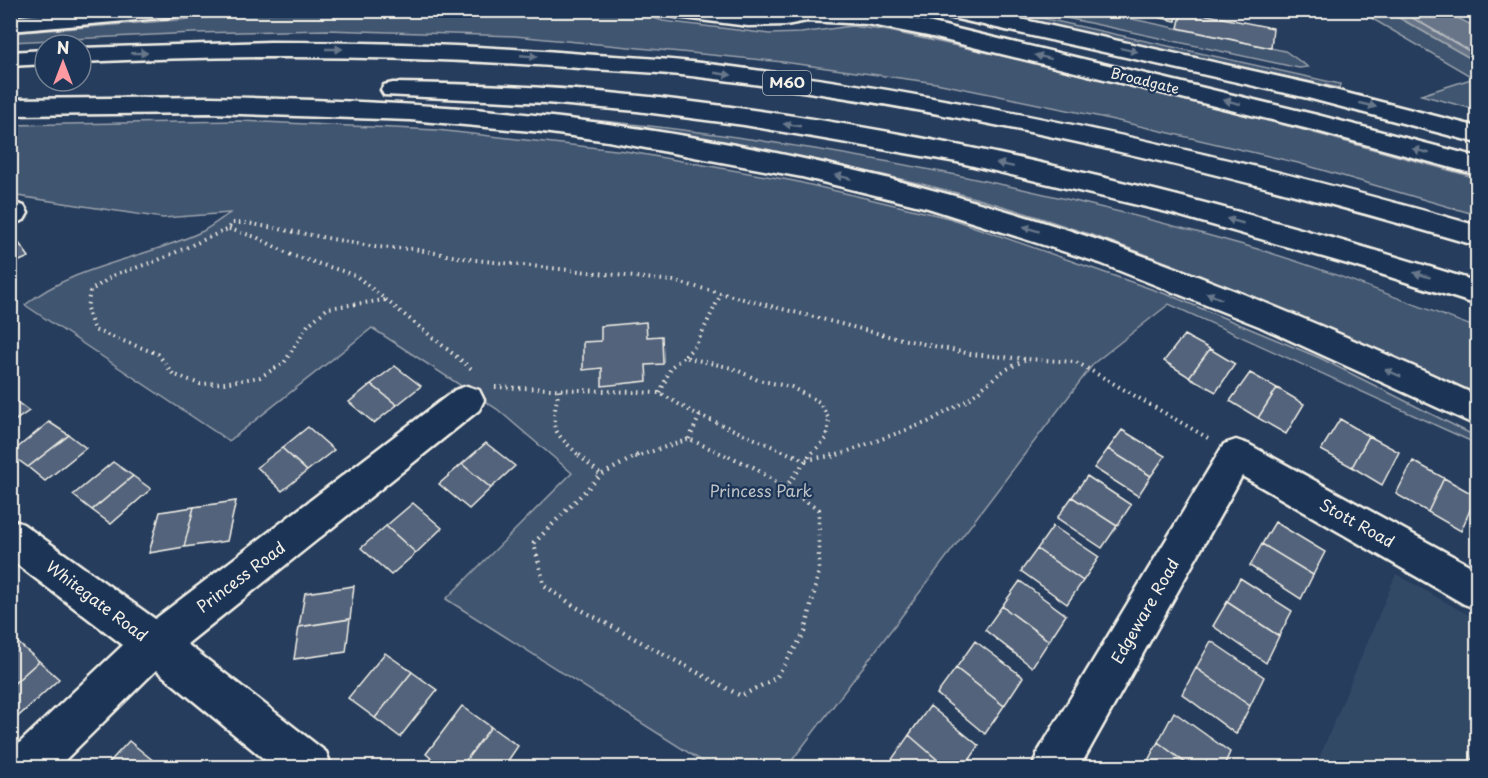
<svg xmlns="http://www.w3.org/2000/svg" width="1488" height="778" viewBox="0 0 1488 778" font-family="'Playpen Sans',sans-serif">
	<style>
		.built { fill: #334966 }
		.green { fill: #40546f; stroke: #9aa2ac; stroke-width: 1.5 }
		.water { fill: #677588; stroke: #9fa7ae; stroke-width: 1.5 }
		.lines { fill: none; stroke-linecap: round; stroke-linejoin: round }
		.shore { stroke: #bcbfc2; stroke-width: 1.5 }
		.building { fill: #52647b; stroke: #f4f1e8; stroke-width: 1.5 }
		.minor-casing { stroke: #f4f1e8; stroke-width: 5 }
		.major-casing { stroke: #f4f1e8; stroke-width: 5 }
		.highway-casing { stroke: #f4f1e8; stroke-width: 5 }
		.path-far2 { stroke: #f4f1e8; stroke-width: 3; stroke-dasharray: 1 3; stroke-linecap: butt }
		.path-far1 { stroke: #f4f1e8; stroke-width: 4; stroke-dasharray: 1.5 4.5; stroke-linecap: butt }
		.path { stroke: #f4f1e8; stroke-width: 4.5; stroke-dasharray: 1.5 5; stroke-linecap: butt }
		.minor { fill: #1d3557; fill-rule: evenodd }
		.major { fill: #1d3557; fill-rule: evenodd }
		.highway { fill: #1d3557; fill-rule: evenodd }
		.oneway { fill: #68778a }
		.labels { text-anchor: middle; stroke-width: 4.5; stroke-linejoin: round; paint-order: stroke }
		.far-street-label { font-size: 14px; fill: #f4f1e8; stroke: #1d3557 }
		.shield { fill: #1d3557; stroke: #b4b9bc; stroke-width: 1.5 }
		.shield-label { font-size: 15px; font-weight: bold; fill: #f4f1e8 }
		.park-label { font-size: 16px; fill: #bec2c4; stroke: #1d3557 }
		.street-label { font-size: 16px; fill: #f4f1e8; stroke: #1d3557 }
	</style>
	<rect width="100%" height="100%" fill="#263d5d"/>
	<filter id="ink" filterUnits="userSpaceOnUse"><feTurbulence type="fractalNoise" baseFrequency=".0167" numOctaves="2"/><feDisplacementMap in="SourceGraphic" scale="12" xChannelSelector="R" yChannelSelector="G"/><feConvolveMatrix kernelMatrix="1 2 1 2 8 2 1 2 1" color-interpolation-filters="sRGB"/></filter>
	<g filter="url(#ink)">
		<path class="built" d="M1396,574L1477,620V767L1315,768Z"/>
		<path class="green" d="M292,11L628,10L663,21L770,34L801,33L851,26L889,31L1025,61L1296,128L1477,178V215L1298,163L1101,117L936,83L783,62L515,36L327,30L193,33L11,42V33Z
			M982,11H1010L1340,84L1339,88Z
			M1034,11H1094L1285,51L1308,67L1299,68Z
			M1359,11H1387L1477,62V110L1421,95L1474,78Z
			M550,116C786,136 1019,181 1247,246C1325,268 1401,300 1477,328V396C1300,315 1120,234 930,186C805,155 677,134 550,116Z
			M239,121L437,130L625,151L794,181L949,218L1174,297L1320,358L1477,437V444L1169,304L1094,363L787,767H711L446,599L572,473L497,409L372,328L229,441L25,305C76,264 145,259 203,231C212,226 221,219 230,213L163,218L11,195L10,125Z"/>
		<path class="water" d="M1387,11H1445L1477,28V62Z"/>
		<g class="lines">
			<path class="shore" d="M1399,10L1478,56"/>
		</g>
		<path class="building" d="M1126,10H1178L1176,21Z
			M1182,10L1273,28L1271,48L1178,28Z
			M16,239L29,257L10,265V241Z
			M646,322L647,337L662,336L663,364L646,365L647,381L602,386V368L583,370V342L601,341V326Z
			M1184,335L1210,349L1189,377L1164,361Z
			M1210,349L1235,364L1216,392L1189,377Z
			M395,366L421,386L397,405L371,384Z
			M1250,373L1277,388L1258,418L1230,401Z
			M371,384L397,405L374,423L349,402Z
			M1277,388L1304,404L1286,434L1258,418Z
			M13,399L29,411L10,424V400Z
			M1340,419L1369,436L1352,467L1321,450Z
			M49,422L69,435L28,467L10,454Z
			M308,427L334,450L307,471L282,448Z
			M1122,430L1165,456L1151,476L1108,449Z
			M69,435L86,448L45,481L28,467Z
			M1369,436L1399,452L1382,485L1352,467Z
			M486,443L515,466L491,488L462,464Z
			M282,448L307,471L282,491L257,467Z
			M1108,449L1151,476L1138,496L1094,468Z
			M1413,461L1444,478L1428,512L1396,494Z
			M113,462L133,476L92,510L73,495Z
			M462,464L491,488L469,509L439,484Z
			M133,476L151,489L111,524L92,510Z
			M1087,476L1131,505L1117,526L1072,497Z
			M1444,478L1476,496L1461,531L1428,512Z
			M1072,497L1117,526L1102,548L1057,518Z
			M236,501L227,541L184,547L194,507Z
			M413,503L442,528L416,553L386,526Z
			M194,507L184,547L149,553L160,512Z
			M1275,522L1325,552L1313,575L1262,544Z
			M386,526L416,553L391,575L361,548Z
			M1053,526L1099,557L1083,581L1037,549Z
			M1262,544L1313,575L1301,599L1250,566Z
			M1037,549L1083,581L1067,604L1021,571Z
			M1240,578L1292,611L1279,636L1227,602Z
			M1020,581L1066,615L1049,641L1002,606Z
			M354,586L350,619L299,627L305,593Z
			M1227,602L1279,636L1266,663L1213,626Z
			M1002,606L1049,641L1032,667L985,630Z
			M350,619L346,652L294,659L299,627Z
			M975,641L1023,677L1004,706L956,668Z
			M1211,641L1264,677L1250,706L1196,668Z
			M17,642L39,661L10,687V648Z
			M385,653L412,672L375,718L348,698Z
			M39,661L59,679L10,724V687Z
			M956,668L1004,706L985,734L937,694Z
			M1196,668L1250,706L1236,734L1182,694Z
			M412,672L437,690L400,737L375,718Z
			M462,706L491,727L460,768H443L426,754Z
			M930,706L979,746L964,768H947L909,735Z
			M1174,712L1230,752L1223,768H1192L1158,742Z
			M491,727L518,746L503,768H460Z
			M909,735L947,768H892L888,765Z
			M129,741L155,762L149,768H104Z
			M1158,742L1192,768H1144Z
			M1478,742V768H1469Z"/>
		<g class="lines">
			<g class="minor-casing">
				<path id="minor" d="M14,203L24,206L28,213L24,220L10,225V204Z
					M467,386L479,390L484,400L479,410L187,644L326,752L332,768H275L156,670L57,768H10V752L123,645L10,559V519L23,524L155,619L455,390Z
					M1236,440L1248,444L1478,570V609L1464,604L1242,476L1079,768H1032L1038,752L1224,444Z"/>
			</g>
			<g class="major-casing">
				<path id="major" d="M665,10L767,13L794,10H868L928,22L1317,115L1478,157V175L1313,130L928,36L867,24L807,21L786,25L748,26L676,17L668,15Z
					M937,10H980L1311,84L1478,127V143L1308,98L948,17L940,15Z"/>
			</g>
			<g class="highway-casing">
				<path id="highway" d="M89,10H183L180,15L172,17L10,31V17Z
					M270,42C379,42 488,46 596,55C631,57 666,59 701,63C964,95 1222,153 1478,226V246C1222,171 964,109 699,77C659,72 619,71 579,68C413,55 247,54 81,62V48Z
					M45,50V64L10,66V52Z
					M393,83C465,84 538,86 610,93C905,121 1195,193 1478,282V305L1365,269L1167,212L957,162L744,125L637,111L546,103L384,95L381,90L384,85Z
					M211,97C299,99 387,102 474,109C675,126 876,168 1068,230C1208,276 1344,334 1478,396V426L1259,326L1100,263L928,208L802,177L608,141L543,132L410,120L211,113L10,115V99Z"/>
			</g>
			<path class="path-far2" d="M1461,10L1478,19"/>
			<path class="path-far1" d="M229,229L256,237L291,255L355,275L473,370
				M385,300L328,308L308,325L284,363L260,377L224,383L200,384L173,374L158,354L94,330L87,308L90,291L114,275L156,261L228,229L231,223H247L375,247L413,249L475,260L673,281L892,337L971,354L1026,359
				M685,356L696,345L721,294
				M495,387L660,393L692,412L797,457
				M559,390C550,431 551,429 581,457
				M660,393L671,367L684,357L732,368L758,380L791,387L819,402L829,419L827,438L808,457
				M689,439L700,415
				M635,457L689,439L729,457
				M832,457L928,422L968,400L1000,373L1026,359L1076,362L1208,438"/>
			<path class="path" d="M579,455L601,475
				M638,455L601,475L534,543L544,585L574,606L741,696L776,678L805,632L819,571V510L753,467L726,455
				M794,455L805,460L836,455
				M785,488L810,455"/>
			<use href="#minor" class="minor"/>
			<use href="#major" class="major"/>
			<use href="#highway" class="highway"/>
		</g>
		<defs><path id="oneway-solid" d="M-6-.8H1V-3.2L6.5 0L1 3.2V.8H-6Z" transform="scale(1.5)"/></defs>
		<g class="oneway">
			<use href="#oneway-solid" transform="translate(334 49)"/>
			<use href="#oneway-solid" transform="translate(1129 50) rotate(12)"/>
			<use href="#oneway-solid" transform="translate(139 53) rotate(-1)"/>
			<use href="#oneway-solid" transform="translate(529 56) rotate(5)"/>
			<use href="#oneway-solid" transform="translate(1043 57) rotate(-166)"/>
			<use href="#oneway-solid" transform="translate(723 74) rotate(8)"/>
			<use href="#oneway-solid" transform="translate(1232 102) rotate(-166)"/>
			<use href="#oneway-solid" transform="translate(1368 105) rotate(14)"/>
			<use href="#oneway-solid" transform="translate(792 125) rotate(-172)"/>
			<use href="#oneway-solid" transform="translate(1421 151) rotate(-165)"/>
			<use href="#oneway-solid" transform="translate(1005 165) rotate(-168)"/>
			<use href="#oneway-solid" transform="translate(843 177) rotate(-168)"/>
			<use href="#oneway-solid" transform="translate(1235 221) rotate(-164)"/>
			<use href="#oneway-solid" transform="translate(1031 229) rotate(-163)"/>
			<use href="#oneway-solid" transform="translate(1422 275) rotate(-163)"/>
			<use href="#oneway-solid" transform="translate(1214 296) rotate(-157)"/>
			<use href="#oneway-solid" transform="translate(1393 373) rotate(-156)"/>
		</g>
	</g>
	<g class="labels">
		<g class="far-street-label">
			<text transform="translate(1145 81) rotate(14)" y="5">Broadgate</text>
		</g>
		<rect class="shield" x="763" y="71" width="48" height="24" rx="4.5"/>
		<g class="shield-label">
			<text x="787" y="88">M60</text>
		</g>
		<g class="park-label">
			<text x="761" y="497">Princess Park</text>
		</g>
		<g class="street-label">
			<text transform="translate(1357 523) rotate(29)" y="6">Stott Road</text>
			<text transform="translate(241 577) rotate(-37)" y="6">Princess Road</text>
			<text transform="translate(97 601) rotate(37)" y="6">Whitegate Road</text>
			<text transform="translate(1145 611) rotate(-60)" y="6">Edgeware Road</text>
		</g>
	</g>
	<rect width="1488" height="778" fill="none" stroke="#1d3557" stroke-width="36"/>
	<rect x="18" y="18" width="1452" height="742" fill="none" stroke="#f4f1e8" stroke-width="2" filter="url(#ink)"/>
	<g transform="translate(63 63)"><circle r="28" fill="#1d3557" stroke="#738091" stroke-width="1.5"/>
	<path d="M0-4.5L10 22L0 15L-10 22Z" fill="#ff9aa2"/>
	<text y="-9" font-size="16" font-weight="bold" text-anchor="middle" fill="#f4f1e8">N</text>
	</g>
</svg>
